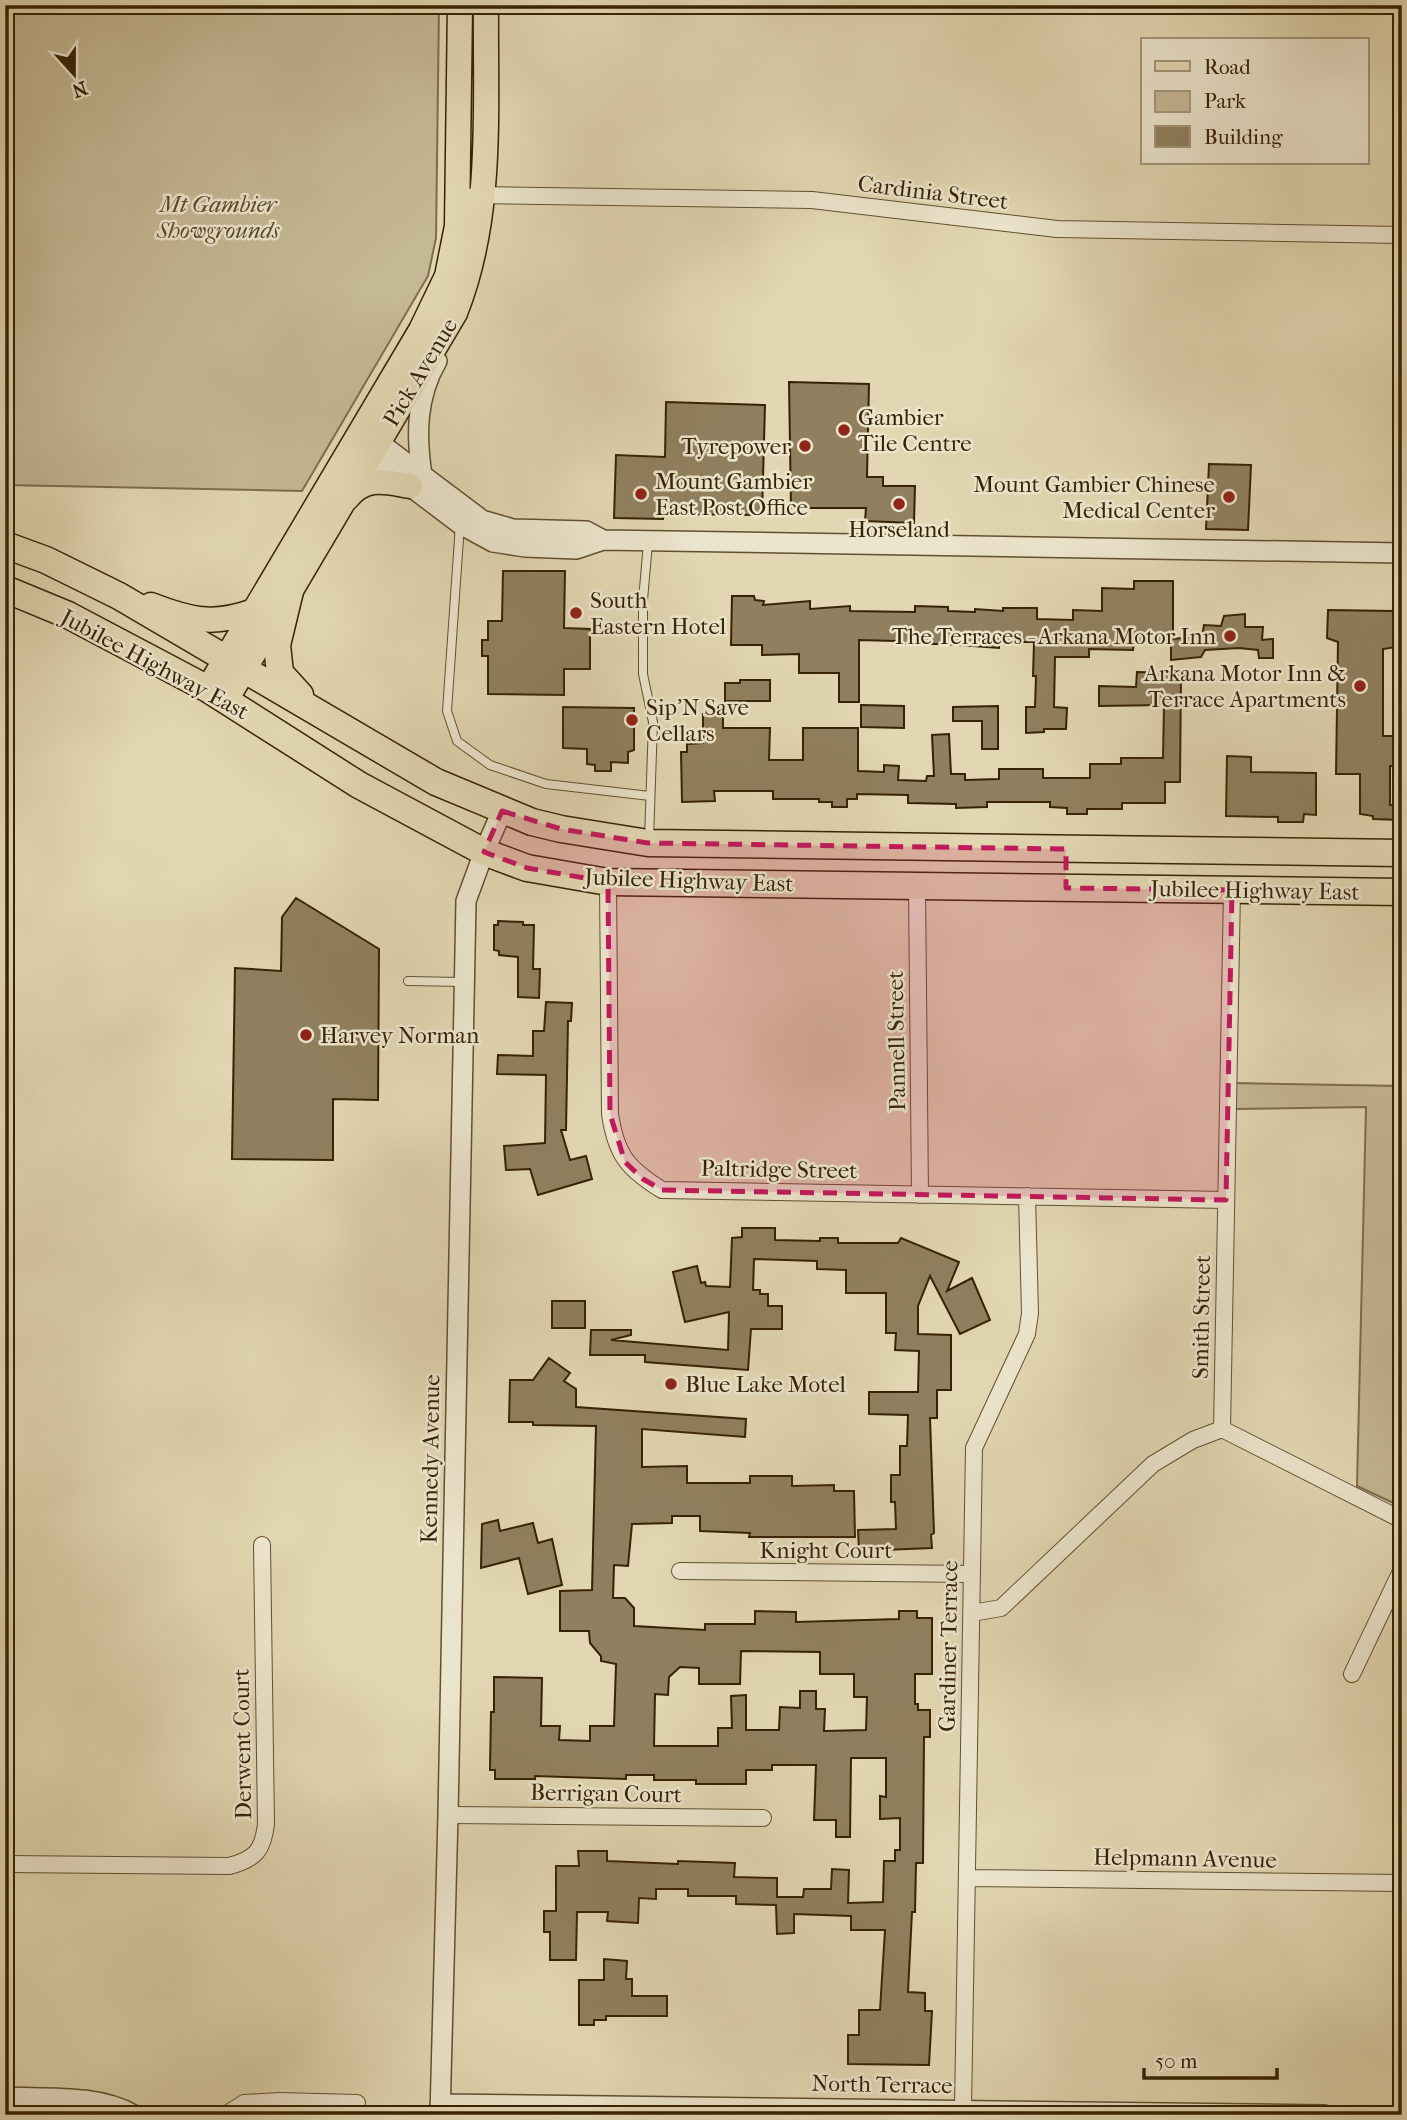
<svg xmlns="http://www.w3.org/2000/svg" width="1407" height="2120" viewBox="0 0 1407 2120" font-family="'IM FELL French Canon',serif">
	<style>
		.green { fill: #c5b895; stroke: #7e6d4d; stroke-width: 2 }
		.building { fill: #90805f; stroke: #372205; stroke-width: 2; fill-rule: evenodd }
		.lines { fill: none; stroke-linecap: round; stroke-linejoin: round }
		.service-casing { stroke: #624f30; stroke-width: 10 }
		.minor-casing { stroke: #624f30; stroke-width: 18 }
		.tertiary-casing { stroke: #624f30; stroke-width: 22 }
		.primary-casing { stroke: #372205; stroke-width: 27 }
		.trunk-casing { stroke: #372205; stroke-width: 29 }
		.service { stroke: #ece5cd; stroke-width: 8 }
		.minor { stroke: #ece5cd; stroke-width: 16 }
		.tertiary { stroke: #ece5cd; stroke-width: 19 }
		.primary { stroke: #e2d7b2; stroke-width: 24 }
		.trunk { stroke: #e2d7b2; stroke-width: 26 }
		.marked { fill: #c2185b; fill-opacity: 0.2; stroke: #c2185b; stroke-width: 5; stroke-dasharray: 14 9; stroke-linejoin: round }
		.poi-dot { fill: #8f2418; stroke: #ece5cd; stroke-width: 2.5 }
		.labels { text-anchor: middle; stroke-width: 5; stroke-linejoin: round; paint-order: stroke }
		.street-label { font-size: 23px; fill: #372205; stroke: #ece5cd }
		.park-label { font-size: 23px; font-style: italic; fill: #5a4829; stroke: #ece5cd }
		.poi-label { font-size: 23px; fill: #372205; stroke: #ece5cd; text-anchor: start }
	</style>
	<rect width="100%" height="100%" fill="#e2d7b2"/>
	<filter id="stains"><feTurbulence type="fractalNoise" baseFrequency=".00286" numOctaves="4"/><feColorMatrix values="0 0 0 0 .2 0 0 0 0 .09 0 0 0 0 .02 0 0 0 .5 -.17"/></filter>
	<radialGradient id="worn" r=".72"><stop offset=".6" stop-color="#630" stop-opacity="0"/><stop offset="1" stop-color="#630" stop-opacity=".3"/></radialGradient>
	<path class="green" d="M5,5H439L436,238L428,276L302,491L5,485Z
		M1235,1083L1402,1086V1507L1357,1486L1366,1107L1236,1109Z"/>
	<path class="building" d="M789,382L869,384L867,477H883V486H915L914,523L865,521L866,508H791Z
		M666,402L765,405L762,515L664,514L663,519L614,518L616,455L665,457Z
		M1209,464L1251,465L1248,530L1206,529Z
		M503,571H565L564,628L590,629V669H564V695L488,694V656H482V640H488V621H502Z
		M1134,581H1173V639L1202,636L1204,625L1221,626L1224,616L1245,614V627H1263L1262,640L1273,639V658H1259L1258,650L1239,648L1205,650L1201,657L1171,660V641H1134L1133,650L1089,649V657H1055L1054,707L1067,708L1066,729H1044V732L1026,733V707H1035L1036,676H1033L1034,642H999V648L944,644H895V641L859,640V702H839V673H799V654L762,655V645H731L732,596H754L755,600L764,601L763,605L810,601V609L850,606V611L915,612V606L948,607V611L975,612V609L1003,611V608H1037V619L1073,620V610L1102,611V588L1134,589Z
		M1328,610L1393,611L1396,647L1383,649V736H1402V766H1390V805H1402V820L1373,819V816L1360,814V774H1336L1338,642L1327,638Z
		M1137,672L1181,673L1180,782H1165V803H1122V809H1087V814H1067V808L1050,807V802H987V807L956,808V804L908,803V795L857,794V799H847V807H832V802H819V799H773V791H714L715,801L682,802L681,752H687V744L703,743V714L723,713V728H770L769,760H803V728H858V771L884,772V765L899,766L898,780L926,781L927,776H934L932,735L949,734L951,774H965V780L999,779V769H1043V778H1090V764H1121V758H1163L1164,705L1099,706V686L1136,687Z
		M740,680H770V701H725V683H740Z
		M861,705L904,706V728L861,727Z
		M998,706V749H982V721H953V707Z
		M563,707L634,708V750L628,752V763L611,762V771H595V765L587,764V749L563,748Z
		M1227,756L1251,757V772L1316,773V815L1304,814L1303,822H1278V817L1226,816Z
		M296,898L379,949L378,1100L333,1099V1160L232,1159L235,968L281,971L282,917Z
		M498,921L523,922V925H534L533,969H540L539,998L518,997V957L499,955V951L494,950V925H498Z
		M546,1002L572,1003L571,1021H568L566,1130H561L570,1160L586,1156L592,1179L538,1195L530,1169L506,1170L504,1146L545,1143L546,1075L497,1074L498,1055L533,1056V1031H544Z
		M742,1228H775V1240L820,1241V1238H838V1243H898L901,1238L959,1262L947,1291L972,1278L990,1320L960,1334L930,1276L918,1306V1334L951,1335V1390H937V1418H930L934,1533L931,1535L932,1548L859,1551L858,1530L896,1529L895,1502H891V1475H900V1446H907L908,1415L869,1414V1392H918L919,1351L895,1350L896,1333H886V1293H846V1270L817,1269V1261L754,1259L753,1290H760V1294H768V1306H782V1329H751L748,1370L645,1362V1355H590L591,1330H631V1335L611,1340L728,1350L729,1312L685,1322L673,1272L697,1266L701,1283L705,1282L706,1286L730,1287L732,1238L742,1237Z
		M552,1301H585V1328H552Z
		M549,1358L570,1373L564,1381L576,1389V1407L746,1419L745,1437L642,1429V1467L687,1466V1483H750V1476H792V1486L834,1485V1491H854L855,1537H749L750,1533L700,1531V1516H672V1523L632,1524L628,1566L614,1565L613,1598H625L634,1608V1626L705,1630V1624H755V1611L796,1612V1622L899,1619V1611H917V1618H932V1674H915V1704H918V1710H930V1737H924L923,1863H916L915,1912H912L908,1992L925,1993V2011H932L929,2065L848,2064V2035H859V2010H880L885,1930H851V1916L794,1914V1933L777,1934L776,1905L736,1904V1896H688V1889H656V1899L639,1898L638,1923L607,1921L608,1912H577L576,1960H550V1932H544V1911H556V1866H579L578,1851H607V1861L678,1864V1861L735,1863L734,1877L777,1878V1897H803L804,1889H831L832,1869L849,1870L848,1903L883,1902L884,1861H895V1850H900V1818L880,1819V1796L886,1797V1758H851L850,1837H836V1820H814L816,1765H772V1770H746V1784H696V1780H654V1775H626V1779L535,1776V1779H495V1770H490L491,1712H494V1677L542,1678L541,1726H560L559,1740L590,1741V1726H614L616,1664L601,1661V1656L590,1643L589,1631H560V1591L592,1590L596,1426L533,1425V1422H509L510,1380H533ZM741,1651L820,1652V1674H854V1697H867L866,1730L824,1731L825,1709H816V1691H800V1708L780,1707L779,1730H746V1695L731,1696L732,1728H718V1746H654L655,1694L668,1695L669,1677L680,1667L699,1668V1684H740Z
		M498,1520L500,1531L533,1523L538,1543L552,1539L562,1585L528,1594L519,1558L481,1568L482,1524Z
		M604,1959L627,1961L626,1979H632V1996H667V2016H606V2020H594V2025H579V1980H604Z"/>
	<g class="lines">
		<g class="service-casing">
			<path id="service" d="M460,524L447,711L457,741L490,765L546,784L650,796
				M648,543L643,600V674L653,722L649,840
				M408,981L462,982"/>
		</g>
		<g class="minor-casing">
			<path id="minor" d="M475,195L812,200L1057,229L1402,235
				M608,882L610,1114C616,1155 628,1169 662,1190L1226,1200
				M917,887L920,1195
				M1222,1429L1402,1520
				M680,1571L972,1574
				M972,1613L1001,1608L1153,1464L1193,1440L1222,1429L1232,890
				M1352,1674L1402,1569
				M448,1815L763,1818
				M5,1864L229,1866C256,1859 263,1850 266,1824L262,1545
				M967,1878L1402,1883
				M963,2109L974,1448L1027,1334L1030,1313L1027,1196
				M225,2115L244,2103L279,2101L357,2103"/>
		</g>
		<g class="tertiary-casing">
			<path id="tertiary" d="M366,444L374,448L389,450L482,520L513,529L586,531L603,540
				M374,448L381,464L460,524L493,542L525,547L576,549L603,540L1402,553
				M422,475C416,436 416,397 437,361
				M5,2097C47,2099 97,2094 134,2115
				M440,2104L1324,2115
				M440,2115L448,1815L466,901L484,852L502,811"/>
		</g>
		<g class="primary-casing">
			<path id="primary" d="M347,498C366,475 385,482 410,486
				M151,605C190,620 213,626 254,611
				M208,689L421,330L447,276L457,226L460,5
				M226,700L455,313C494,215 485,109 486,5"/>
		</g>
		<g class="trunk-casing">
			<path id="trunk" d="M5,545L46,560L119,596L436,782L532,822L561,829L648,843L1402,853
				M291,587L277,645L280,673L300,695
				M5,589L68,615L208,689L359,785L484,852L527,868L608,882L1402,892"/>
		</g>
		<use href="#service" class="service"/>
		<use href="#minor" class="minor"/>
		<use href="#tertiary" class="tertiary"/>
		<use href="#primary" class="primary"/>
		<use href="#trunk" class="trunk"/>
	</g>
	<path class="marked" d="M502,811L561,829L648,843L1066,849V888L1232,890L1226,1200L662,1190L643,1179L625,1162L610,1114L608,882L527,868L484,852Z"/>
	<g class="poi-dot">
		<circle cx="844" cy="430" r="7"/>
		<circle cx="805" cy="446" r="7"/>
		<circle cx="641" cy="494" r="7"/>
		<circle cx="1229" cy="497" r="7"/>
		<circle cx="899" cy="504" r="7"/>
		<circle cx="576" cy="613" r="7"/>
		<circle cx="1230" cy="636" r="7"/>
		<circle cx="1360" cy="686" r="7"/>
		<circle cx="632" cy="720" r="7"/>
		<circle cx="306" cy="1035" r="7"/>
		<circle cx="671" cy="1384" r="7"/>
	</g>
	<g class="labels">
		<g class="street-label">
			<text transform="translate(933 192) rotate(7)" y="8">Cardinia Street</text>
			<text transform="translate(420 372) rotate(-59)" y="8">Pick Avenue</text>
			<text transform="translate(155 664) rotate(28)" y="8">Jubilee Highway East</text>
			<text transform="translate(689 880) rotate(2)" y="8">Jubilee Highway East</text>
			<text transform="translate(1255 890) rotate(1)" y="8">Jubilee Highway East</text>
			<text transform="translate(896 1041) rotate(-91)" y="8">Pannell Street</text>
			<text transform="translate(779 1169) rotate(1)" y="8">Paltridge Street</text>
			<text transform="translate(1201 1317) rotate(-89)" y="8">Smith Street</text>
			<text transform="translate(430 1459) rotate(-89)" y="8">Kennedy Avenue</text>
			<text x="826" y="1558">Knight Court</text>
			<text transform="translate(948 1646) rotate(-89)" y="8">Gardiner Terrace</text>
			<text transform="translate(242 1744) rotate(-91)" y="8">Derwent Court</text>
			<text transform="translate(606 1793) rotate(1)" y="8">Berrigan Court</text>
			<text transform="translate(1185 1858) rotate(1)" y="8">Helpmann Avenue</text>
			<text transform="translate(882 2084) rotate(1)" y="8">North Terrace</text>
		</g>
		<g class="park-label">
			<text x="218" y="212">Mt Gambier<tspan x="218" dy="26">Showgrounds</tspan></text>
		</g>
		<g class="poi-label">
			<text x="858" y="425">Gambier<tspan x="858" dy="26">Tile Centre</tspan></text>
			<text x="791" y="454" text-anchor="end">Tyrepower</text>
			<text x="655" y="489">Mount Gambier<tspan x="655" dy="26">East Post Office</tspan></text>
			<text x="1215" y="492" text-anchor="end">Mount Gambier Chinese<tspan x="1215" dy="26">Medical Center</tspan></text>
			<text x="899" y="537" text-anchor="middle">Horseland</text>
			<text x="590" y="608">South<tspan x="590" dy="26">Eastern Hotel</tspan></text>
			<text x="1216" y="644" text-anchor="end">The Terraces - Arkana Motor Inn</text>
			<text x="1346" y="681" text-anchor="end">Arkana Motor Inn &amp;<tspan x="1346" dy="26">Terrace Apartments</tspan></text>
			<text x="646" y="715">Sip'N Save<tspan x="646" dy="26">Cellars</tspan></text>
			<text x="320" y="1043">Harvey Norman</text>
			<text x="685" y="1392">Blue Lake Motel</text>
		</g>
	</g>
	<rect width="1407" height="2120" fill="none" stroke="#e2d7b2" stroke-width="28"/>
	<rect x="7" y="7" width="1393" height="2106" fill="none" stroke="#372205" stroke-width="3.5"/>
	<rect x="14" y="14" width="1379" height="2092" fill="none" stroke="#372205" stroke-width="2"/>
	<rect x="1141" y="38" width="228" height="126" fill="#ece5cd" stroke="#a4977d" stroke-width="2"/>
	<rect x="1155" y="61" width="35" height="10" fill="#e2d7b2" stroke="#a4977d" stroke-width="2"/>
	<text x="1204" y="74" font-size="21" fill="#372205">Road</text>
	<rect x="1155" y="91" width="35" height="21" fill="#c5b895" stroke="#a4977d" stroke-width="2"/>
	<text x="1204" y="108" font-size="21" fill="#372205">Park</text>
	<rect x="1155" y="126" width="35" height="21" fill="#90805f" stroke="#a4977d" stroke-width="2"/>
	<text x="1204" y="144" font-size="21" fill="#372205">Building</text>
	<g transform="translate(74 74) rotate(159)" stroke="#ece5cd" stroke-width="5" paint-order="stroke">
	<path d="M0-5L12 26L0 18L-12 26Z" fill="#372205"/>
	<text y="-10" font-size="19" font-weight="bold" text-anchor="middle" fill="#372205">N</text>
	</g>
	<path d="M1144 2068v10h133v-10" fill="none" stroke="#372205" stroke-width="3.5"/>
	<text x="1155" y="2068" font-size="21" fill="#372205" stroke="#ece5cd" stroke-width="5" paint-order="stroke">50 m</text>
	<rect width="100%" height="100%" filter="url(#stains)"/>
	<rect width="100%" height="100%" fill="url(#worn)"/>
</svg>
